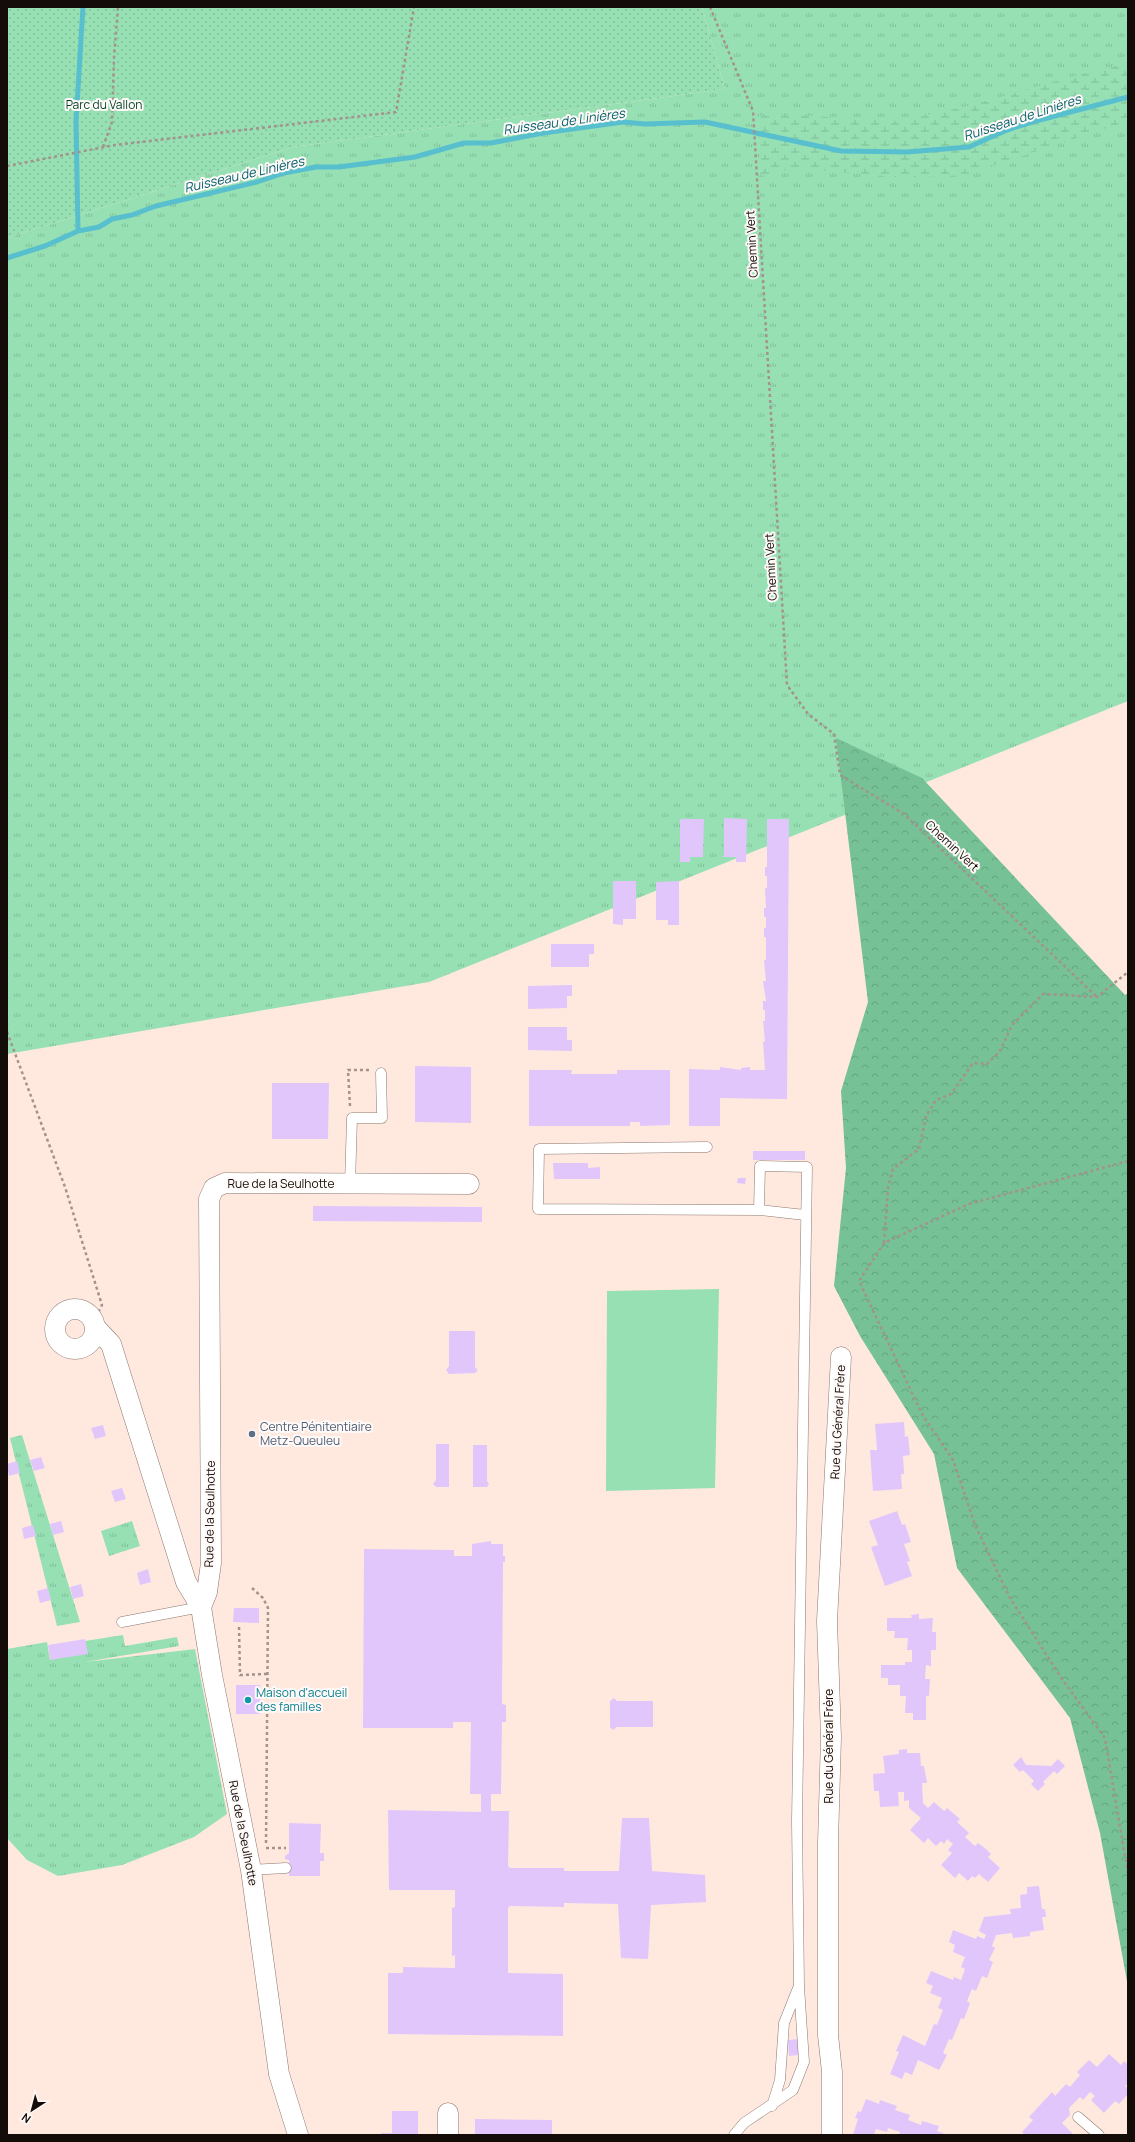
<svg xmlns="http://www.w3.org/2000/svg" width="1135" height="2142" viewBox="0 0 1135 2142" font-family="Manrope,sans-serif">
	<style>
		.grass { fill: url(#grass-tufts) }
		.forest { fill: url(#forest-crowns) }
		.wetland { fill: url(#wetland-marsh) }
		.park { fill: url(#park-dots) }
		.garden { fill: #96e0b4 }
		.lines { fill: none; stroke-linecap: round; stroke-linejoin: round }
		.stream { stroke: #58bfcf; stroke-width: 5 }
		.building { fill: #e1c6fc }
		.service-casing { stroke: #8c786f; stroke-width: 11 }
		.minor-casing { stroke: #8c786f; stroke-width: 21 }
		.path { stroke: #a3938c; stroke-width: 2.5; stroke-dasharray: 3 3; stroke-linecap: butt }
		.service { stroke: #fff; stroke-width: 10 }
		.minor { stroke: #fff; stroke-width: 20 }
		.service-dot { fill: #5c6f8a; stroke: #fffaf8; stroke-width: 1.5 }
		.culture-dot { fill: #0f9aa8; stroke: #fffaf8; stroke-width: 1.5 }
		.labels { text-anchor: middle; stroke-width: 4; stroke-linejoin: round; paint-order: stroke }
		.park-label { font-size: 12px; fill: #003f23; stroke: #fffaf8 }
		.street-label { font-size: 12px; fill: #130c09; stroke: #fffaf8 }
		.service-label { font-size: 12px; fill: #4e5e75; stroke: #fffaf8; text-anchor: start }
		.culture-label { font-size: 12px; fill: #0d838f; stroke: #fffaf8; text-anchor: start }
		.water-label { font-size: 13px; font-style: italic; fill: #04606c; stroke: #fffaf8 }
	</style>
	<defs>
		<pattern id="grass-tufts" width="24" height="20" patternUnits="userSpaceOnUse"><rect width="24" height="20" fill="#96e0b4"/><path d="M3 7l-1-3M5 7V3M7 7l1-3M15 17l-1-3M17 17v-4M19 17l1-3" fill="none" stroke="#80bf99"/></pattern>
		<pattern id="forest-crowns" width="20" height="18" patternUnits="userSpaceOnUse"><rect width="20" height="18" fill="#76c196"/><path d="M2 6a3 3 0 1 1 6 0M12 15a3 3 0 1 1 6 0" fill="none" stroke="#65a580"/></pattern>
		<pattern id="wetland-marsh" width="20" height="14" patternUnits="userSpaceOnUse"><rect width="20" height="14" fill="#96e0b4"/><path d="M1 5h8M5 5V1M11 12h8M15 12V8" fill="none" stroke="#80bf99"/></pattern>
		<pattern id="park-dots" width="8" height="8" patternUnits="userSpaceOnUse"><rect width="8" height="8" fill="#96e0b4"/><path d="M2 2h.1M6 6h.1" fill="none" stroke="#80bf99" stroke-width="1.8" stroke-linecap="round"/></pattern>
	</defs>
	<rect width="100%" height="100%" fill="#ffe9df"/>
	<path class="grass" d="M702,7H1128V701L429,982L7,1054V238L293,147L725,89Z
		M22,1435L80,1622L57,1626L10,1438Z
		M132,1521L140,1546L109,1556L101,1531Z
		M123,1635L125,1646L177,1637L179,1646L85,1662L195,1649L227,1814L194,1837L122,1865L58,1876L27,1860L7,1838V1649L47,1642L50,1660L85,1641Z"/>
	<path class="forest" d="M836,738L922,778L1125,995L1128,993V1987L1100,1833L1070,1718L957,1568L934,1454L860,1336L834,1286L846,1168L841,1091L868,1002Z"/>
	<path class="wetland" d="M1128,63V121L965,175L907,178L795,168L761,176L759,116L794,115L897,121L968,106L1092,71Z"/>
	<path class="park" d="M7,7H702L725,89L293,147L7,238Z"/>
	<path class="garden" d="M719,1289L715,1488L606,1491L607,1291Z"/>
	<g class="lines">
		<path class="stream" d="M78,231L76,121L83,7
			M7,258L45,246L78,231L99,227L112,219L132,215L156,206L257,182L284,173L316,167H339L415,157L464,143H491L543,133L623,122L645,124L705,122L841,151L907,152L969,147L1007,130L1032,122L1128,97"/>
	</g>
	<path class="building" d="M724,818L747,819L746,862H736V857H722L724,856Z
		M680,819H704L703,857H690V862H680Z
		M767,819H789L787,1099L720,1098V1126H689V1069L720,1070V1067L741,1070V1068L750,1067V1070H765L763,1041L765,1042L763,1021H765V1010H763V1001H766L763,981H766L764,960H766V937H764V928H766V917H764V908H766L765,888H767V876H765V867H767Z
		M613,881H636V919H623V925L613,924Z
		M679,881V925H668V920H656V882Z
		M551,944H594V954H589V967H551Z
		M572,985V996H567V1008L528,1009V986Z
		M528,1027H567V1040H572V1051L528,1050Z
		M415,1066L471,1067V1123L415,1122Z
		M529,1070H572L571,1074H617V1070H670V1125L640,1126V1122H630V1126H529Z
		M272,1083H329L328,1139H272Z
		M753,1151H805V1160H753Z
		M553,1163H588V1168L600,1167V1179H554Z
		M738,1178H746L745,1184L737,1183Z
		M313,1206L482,1207V1222L313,1221Z
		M449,1331H475V1367L478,1370L475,1373L449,1374L446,1370L449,1366Z
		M904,1422L905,1437L908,1436L910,1455L903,1456L904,1474H901L902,1489L873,1491L870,1450H877L875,1424Z
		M103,1425L106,1436L95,1439L91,1428Z
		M436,1444H449V1487H436L433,1484L436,1480Z
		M473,1445H487V1481L489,1484L487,1487H473Z
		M41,1457L45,1468L34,1471L30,1460Z
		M17,1461L20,1473L9,1476L7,1464Z
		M122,1488L126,1499L115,1502L111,1491Z
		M897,1511L902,1525L905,1524L911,1542L904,1544L910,1561L907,1562L912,1576L885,1586L871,1547L878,1545L869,1521Z
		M61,1521L64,1532L53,1535L50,1524Z
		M33,1525L36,1536L24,1539L22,1528Z
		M491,1541V1544H503V1556H505V1562H503L502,1704L506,1705V1722H502L501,1794H491V1811H509L508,1866L510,1868H564V1871H619L622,1818H649L652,1871L705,1875L706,1902L651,1905L648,1959L621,1958L618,1904L564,1903V1907L510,1906L508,1908V1973L563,1974V2036L388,2034V1973H403V1967L455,1968V1955L452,1956V1908L455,1907V1890H389L388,1810L481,1812V1794H470L471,1722H453V1728H363L364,1549L454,1550V1556H472V1544Z
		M148,1569L151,1582L140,1585L137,1573Z
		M81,1584L84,1596L73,1599L70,1587Z
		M48,1588L51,1600L40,1603L37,1591Z
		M234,1608H259V1623L233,1622Z
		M919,1614V1619L933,1618L932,1632H936V1650H931V1666L926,1665L925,1679H930L929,1696H926V1720H913V1713H905L906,1696H900V1685H888V1678H881V1665H905V1662H912V1650H907L908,1638H894L895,1631H887V1618H912L911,1615Z
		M85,1639L88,1654L50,1660L48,1645Z
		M236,1685H260V1714H236Z
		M614,1698L617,1701H653V1727H617L613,1730L610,1727V1701Z
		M907,1749V1753H920L921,1766H924L927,1783H922L923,1803L928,1808L934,1802L944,1811L947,1808L960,1819L957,1822L969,1833L965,1837L975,1846L978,1843L986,1849L991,1854L988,1857L1000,1868L988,1882L979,1874L975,1878L972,1876L968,1881L959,1873L955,1878L941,1865L952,1853L948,1850L953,1844L947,1839L944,1844L941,1841L936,1846L928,1838L924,1843L910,1830L921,1818L909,1808V1800L904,1801V1792H898L899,1806L880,1807L879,1791H874L873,1774L885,1773L883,1756L899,1754V1750Z
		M1021,1757L1026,1765L1051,1766L1058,1759L1065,1766L1057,1774L1054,1771L1043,1782L1045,1784L1038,1791L1031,1784L1034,1781L1023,1770L1020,1772L1013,1765Z
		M289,1823L321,1824L320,1853H324V1861H320V1876H289V1860L285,1859V1856L289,1853Z
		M1039,1886L1042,1909H1045L1046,1917H1042L1044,1930L1030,1932V1936L1013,1938L1012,1933L996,1935L992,1946L995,1948L989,1960L993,1962L987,1978L982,1976L976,1991L972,1989L967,2001L970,2003L964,2019L961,2018L952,2040L949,2039L943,2053L947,2055L939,2070L918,2060L912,2075L905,2072L902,2079L890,2074L899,2052L896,2051L903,2035L925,2046L934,2024L937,2025L943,2010L938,2008L942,1998L930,1993L933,1986L926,1983L931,1971L953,1980L954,1977L961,1980L965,1969L961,1967L965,1957L953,1952L955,1945L949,1942L953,1930L976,1939L977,1936L984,1939L986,1935L979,1931L984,1917L1011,1914L1010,1909L1021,1908L1020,1895L1027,1894V1887Z
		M798,2039L799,2055L789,2056L788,2040Z
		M1109,2054L1121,2065L1124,2061L1128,2065V2083L1125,2086L1128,2089V2094L1119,2104L1115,2101L1104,2113L1091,2100L1095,2096L1090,2092L1083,2100L1080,2097L1069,2108L1070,2115L1062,2123L1074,2135H1025L1022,2132L1033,2120L1029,2117L1052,2092L1055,2096L1066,2084L1070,2087L1080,2075L1077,2072L1089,2060L1097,2067Z
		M866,2099L879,2104L880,2100L897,2106L895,2110L910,2115L908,2120L921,2125L922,2121L939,2126L937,2131L948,2135H899L900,2132L888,2128L887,2132L876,2129L874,2135H853L858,2119L855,2118L858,2111L861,2112Z
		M392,2111H418V2134L381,2135V2133H392Z
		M475,2119L552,2120V2135H475Z"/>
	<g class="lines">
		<g class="service-casing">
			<path id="service" d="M707,1147L539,1149L538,1209L759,1210
				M350,1184L352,1118H382L381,1073
				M122,1622L201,1607
				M251,1870L286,1868
				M772,2106L780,2080L784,2023L798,1988
				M1078,2117L1099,2135
				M734,2135L744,2123L793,2090L804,2062L799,1986L797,1821L807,1167L760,1166L759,1210L805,1215"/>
		</g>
		<g class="minor-casing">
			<path id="minor" d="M55 1329a20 20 0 1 1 40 0a20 20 0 1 1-40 0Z
				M96,1328L111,1344L186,1582L201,1607
				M298,2135L279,2074L251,1870L212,1675L201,1607L207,1592L211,1563L209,1199L214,1188L225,1183L469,1184
				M448,2135V2113
				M832,2135V2072L828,2035V1843L831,1737L827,1621L841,1357"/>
		</g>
		<path class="path" d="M710,7L753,111L787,685L808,714L834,734L840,775L904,814L1097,997
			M103,147L112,122L114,58L118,7
			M7,166L115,145L396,112L414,7
			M7,1032L65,1187L102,1305L99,1311
			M350,1106L348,1070H369
			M1128,1161L969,1204L884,1243L859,1281L922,1414L953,1460L975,1525L1010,1598L1062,1679L1105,1738L1128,1874
			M884,1243L888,1188L893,1169L919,1149L926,1116L936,1100L951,1094L973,1063L987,1064L1000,1051L1012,1025L1043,994L1097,997L1128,972
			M252,1588L263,1598L268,1608L266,1845
			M239,1627L240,1675L267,1674
			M266,1848H286"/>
		<use href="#service" class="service"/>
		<use href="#minor" class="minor"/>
	</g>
	<circle class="service-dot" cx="252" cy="1434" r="4"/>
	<circle class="culture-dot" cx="248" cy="1700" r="4"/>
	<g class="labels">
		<g class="park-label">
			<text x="104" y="109">Parc du Vallon</text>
		</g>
		<g class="street-label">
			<text transform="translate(752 244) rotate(-93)" y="4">Chemin Vert</text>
			<text transform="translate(771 567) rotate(-93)" y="4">Chemin Vert</text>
			<text transform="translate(952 846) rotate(43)" y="4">Chemin Vert</text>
			<text x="281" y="1188">Rue de la Seulhotte</text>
			<text transform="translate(838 1422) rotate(-87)" y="4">Rue du Général Frère</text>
			<text transform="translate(210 1514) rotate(-89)" y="4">Rue de la Seulhotte</text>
			<text transform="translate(829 1746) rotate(-90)" y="4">Rue du Général Frère</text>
			<text transform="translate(243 1833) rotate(79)" y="4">Rue de la Seulhotte</text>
		</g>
		<g class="service-label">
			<text x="260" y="1431">Centre Pénitentiaire<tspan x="260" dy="14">Metz-Queuleu</tspan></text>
		</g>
		<g class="culture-label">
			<text x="256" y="1697">Maison d'accueil<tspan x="256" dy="14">des familles</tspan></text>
		</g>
		<g class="water-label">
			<text transform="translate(1022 117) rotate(-18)" y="5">Ruisseau de Linières</text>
			<text transform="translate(564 121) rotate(-8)" y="5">Ruisseau de Linières</text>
			<text transform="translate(244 174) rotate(-13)" y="5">Ruisseau de Linières</text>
		</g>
	</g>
	<rect width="1135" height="2142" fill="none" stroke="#130c09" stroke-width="16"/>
	<g transform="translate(32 2110) rotate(216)" stroke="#fffaf8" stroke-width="3" paint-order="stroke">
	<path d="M0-3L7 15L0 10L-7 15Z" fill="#130c09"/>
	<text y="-6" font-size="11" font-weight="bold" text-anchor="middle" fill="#130c09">N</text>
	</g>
</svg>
